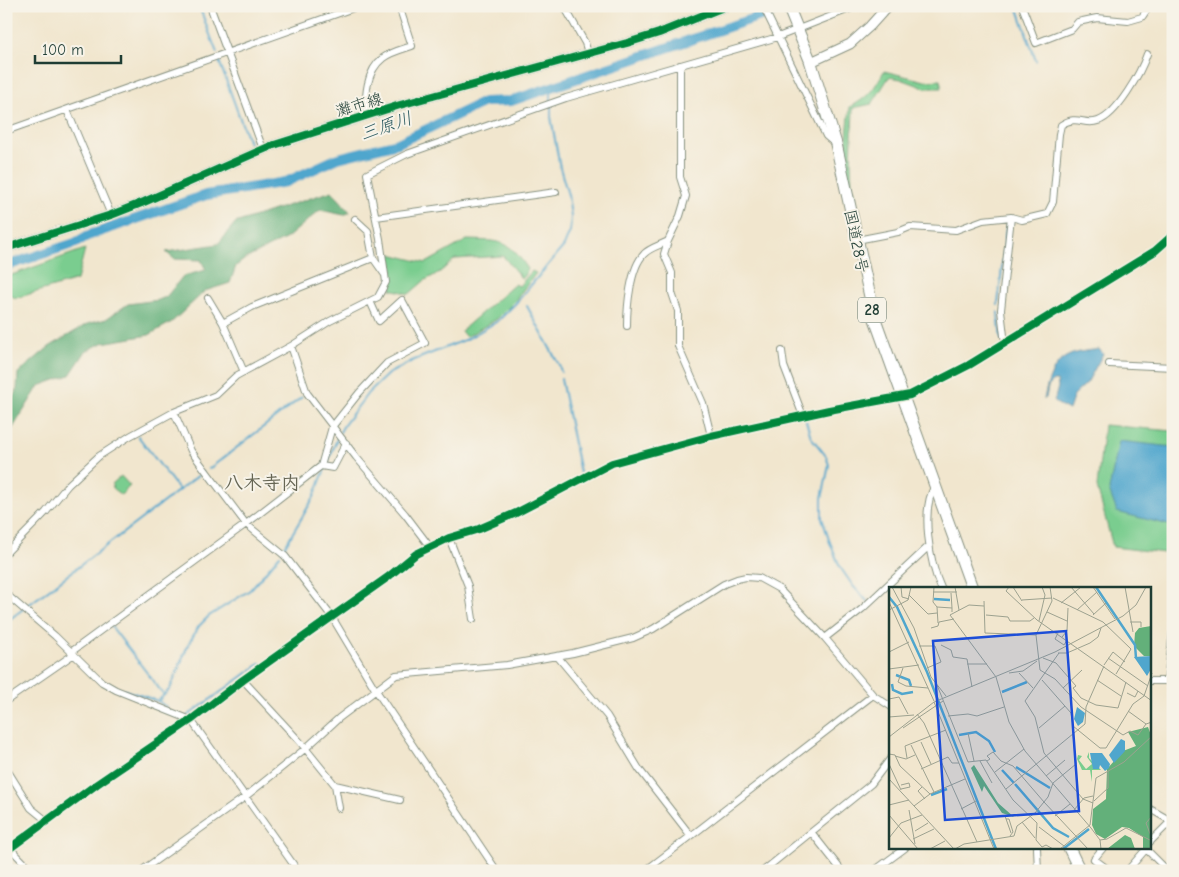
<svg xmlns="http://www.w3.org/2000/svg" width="1179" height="877" viewBox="0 0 1179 877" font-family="'Comic Neue','Klee One',sans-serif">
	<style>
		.green { fill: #7acd8f; stroke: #4c8562 }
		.forest { fill: #63b07a; stroke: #417657 }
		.water { fill: #50a6cd; stroke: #387280 }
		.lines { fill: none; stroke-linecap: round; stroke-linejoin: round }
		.stream { stroke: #50a6cd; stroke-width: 2 }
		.river { stroke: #50a6cd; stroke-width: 10 }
		.street-casing { stroke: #889281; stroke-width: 8 }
		.secondary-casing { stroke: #889281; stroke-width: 11 }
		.highway-casing { stroke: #889281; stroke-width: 13 }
		.street { stroke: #fff; stroke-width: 6 }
		.secondary { stroke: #fff; stroke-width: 9 }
		.highway { stroke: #fff; stroke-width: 11 }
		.cycleway-casing { stroke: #f7f3e8; stroke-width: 11 }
		.cycleway { stroke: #00873e; stroke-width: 8 }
		.labels { text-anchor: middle; stroke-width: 4; stroke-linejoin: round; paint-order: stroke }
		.shield { fill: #f7f3e8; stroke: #60746a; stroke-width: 1 }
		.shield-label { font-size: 15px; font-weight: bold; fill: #1f3d34 }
		.street-label { font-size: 16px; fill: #1f3d34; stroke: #f7f3e8 }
		.water-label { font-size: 18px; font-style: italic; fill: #2e5c62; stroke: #f7f3e8 }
		.quarter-label { font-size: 19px; font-weight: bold; fill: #666654; stroke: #f7f3e8 }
		.inset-river { fill: none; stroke: #50a6cd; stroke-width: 2.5 }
		.inset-road { fill: none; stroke: #9da290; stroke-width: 1 }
		.view { fill: #1d4ed8; fill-opacity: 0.15; stroke: #1d4ed8; stroke-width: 2.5 }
		.inset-edge { fill: none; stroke: #1f3d34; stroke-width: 2.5 }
	</style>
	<rect width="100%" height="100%" fill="#f7f3e8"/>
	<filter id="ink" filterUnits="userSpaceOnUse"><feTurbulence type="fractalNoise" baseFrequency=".02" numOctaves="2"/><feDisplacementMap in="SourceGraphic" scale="10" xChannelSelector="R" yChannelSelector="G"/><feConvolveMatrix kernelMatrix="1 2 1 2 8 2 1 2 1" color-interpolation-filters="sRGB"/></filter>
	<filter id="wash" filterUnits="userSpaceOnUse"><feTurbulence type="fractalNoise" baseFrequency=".0096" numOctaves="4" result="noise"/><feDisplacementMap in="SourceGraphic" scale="20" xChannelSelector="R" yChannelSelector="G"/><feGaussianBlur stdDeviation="1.12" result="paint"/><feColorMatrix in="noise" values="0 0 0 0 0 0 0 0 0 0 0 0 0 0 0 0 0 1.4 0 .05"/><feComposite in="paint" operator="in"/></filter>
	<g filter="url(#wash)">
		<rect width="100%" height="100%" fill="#f1e6ce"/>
		<path class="green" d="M884,71L925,81L940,80L942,88H925L901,79L889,77L872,104L853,108L851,163L852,185L863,236L859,237L844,166L850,107C869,97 874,89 884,71Z
			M467,240C502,241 508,239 528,269L522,279L503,256L455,259L440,272L424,281L409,294L391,289L393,270L390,254L426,263Z
			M85,249L77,280L16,298L6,294V277Z
			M532,271L536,273L514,302L497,319L466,337L461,331L515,284L519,286Z
			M1104,425L1173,431V554L1113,547L1097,487Z
			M121,476L130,486L121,495L112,488L113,485L112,484Z"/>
		<path class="forest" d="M332,191L350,212L344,215L320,210L287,238L245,259L236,266L230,283L205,291L172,322L149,335L102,343L86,351L70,375L39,386L6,439V413L17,389L18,373L49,347L87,324L106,319L128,304L158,300L166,297L183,276L206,270L201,260L174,259L166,252L218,244L235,223Z"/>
		<path class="water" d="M1099,349L1103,354L1087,383L1074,395L1069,410L1054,402L1058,387L1057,381H1053L1048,387L1046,398L1044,400C1046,386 1053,362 1068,356C1077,351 1089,351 1099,349Z
			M1119,441L1173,447V526L1117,512L1109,490Z"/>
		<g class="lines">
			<path class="stream" d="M199,6L217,53
				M1017,6L1036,61
				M218,58L249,143
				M998,305L1007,220
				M527,306L559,365L561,372
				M998,312L1001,339
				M561,379L580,473
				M806,421L811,437L826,456L829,465L822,498V518L829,540L840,567L853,586L867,601
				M340,432L344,425L368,393L388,374L412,361L467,339L498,321L515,304L564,246L570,231L571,217L568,195L560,168L551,117V87
				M138,436L179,490
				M327,464L338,437
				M209,469L302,397
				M282,551L314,497L325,469
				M6,622L203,472
				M111,626L164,695
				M124,690L158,701L166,707
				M158,701L170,689L188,645L199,626L209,616L250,590L280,555
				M186,717L261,663"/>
			<path class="river" d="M6,266L75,243L87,236L206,195L286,182L338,158L398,143L484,102L511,101L778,10L803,6"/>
		</g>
	</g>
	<g filter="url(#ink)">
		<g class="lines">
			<g class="street-casing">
				<path id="street" d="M210,6L263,149
					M564,6L585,43L588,53
					M763,6L826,136L833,142
					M1022,6L1036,43L1072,29L1078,22L1097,18L1128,21L1142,17L1148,8L1147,6
					M680,65V177L686,196L680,216L668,241L664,254L672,273V293L678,311V346L703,403L711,436
					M67,110L111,215
					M366,116C365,96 366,71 383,58C391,52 403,49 412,46L399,6
					M6,131L359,6
					M376,217L556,192
					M355,219L368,231L373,258L385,275
					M857,240L898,232L910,227L956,230L983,220L1011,217L1022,220L1047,214L1053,202L1059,134L1061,125C1078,114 1083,126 1098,121C1117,115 1141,72 1147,54
					M208,298L223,323L244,372
					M223,323L252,307L373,258
					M627,326C627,307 630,268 644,254C649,248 661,245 668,241
					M1005,344L1001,310L1011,217
					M291,346L307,393L356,457L405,514L430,547
					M782,351L784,366L803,416
					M1109,364L1173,367
					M174,412L191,451L246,524L285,556L332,617L375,689L497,871
					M321,466L333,468L346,443
					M935,486C920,509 930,564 941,588
					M449,538L468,586L473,619
					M6,553L46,512L68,485L99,456L130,436L174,412L216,395L236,376L291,346L330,321L378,297L386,282L380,239L367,174L407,154L566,98L778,37L857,6
					M6,594L55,636L102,682L116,690L191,720L298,871
					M825,638L862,609L929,546
					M71,652L246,524L321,466L332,427L359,393L387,363L425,343L402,300L379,321L370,301
					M557,656L607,716L639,769L691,836
					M243,680L301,743L335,785L339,808
					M1150,681H1167L1173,685
					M1167,681L1173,631
					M6,701L74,654
					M6,768L31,808L47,821
					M335,785L400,800
					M1150,809L1171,821
					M812,833L842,871
					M1150,842L1173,819
					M10,848L32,871
					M1037,848L1038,871
					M1103,848L1094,859L1110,871
					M1146,849L1168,871
					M6,851L97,784L191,720L243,680L388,577L416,554L449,538L479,529L516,513L612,463L711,436L829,410L910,395L969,365L1155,251L1173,235
					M141,871L245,797L306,748L339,718L396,675L507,665L573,653L633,638L653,629L724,584L737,579L746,577L759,578L779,589L825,638L873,695L890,706
					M645,871L691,836L873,695
					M763,871L871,784L890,759
					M874,871L905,848
					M1127,871L1147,848"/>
			</g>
			<g class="secondary-casing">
				<path id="secondary" d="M811,62L850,44L870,26L888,6
					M6,248L111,215L144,202L271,146L400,105L627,43L659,33L726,6"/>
			</g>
			<g class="highway-casing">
				<path id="highway" d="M788,6L810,60L836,144L875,319L972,588
					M1069,848L1080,871"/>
			</g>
			<use href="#street" class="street"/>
			<use href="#secondary" class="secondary"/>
			<use href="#highway" class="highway"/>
			<g class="cycleway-casing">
				<path id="cycleway" d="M6,248L111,215L144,202L271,146L400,105L627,43L659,33L726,6
					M6,851L97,784L191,720L243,680L388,577L416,554L449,538L479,529L516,513L612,463L711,436L829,410L910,395L969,365L1155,251L1173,235"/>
			</g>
			<use href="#cycleway" class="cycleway"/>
		</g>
	</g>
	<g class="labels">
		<rect class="shield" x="858" y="297.5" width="28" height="25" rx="4"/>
		<g class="shield-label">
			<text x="872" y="315">28</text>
		</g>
		<g class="street-label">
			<text transform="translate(359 104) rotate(-17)" y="6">灘市線</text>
			<text transform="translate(857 241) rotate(78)" y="6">国道28号</text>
		</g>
		<g class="water-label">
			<text transform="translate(386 126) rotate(-19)" y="6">三原川</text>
		</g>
		<g class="quarter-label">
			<text x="262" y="489">八木寺内</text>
		</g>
	</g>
	<g transform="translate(889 587)">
		<rect width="262" height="262" fill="#f1e6ce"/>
		<path d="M200,165V171L212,183H203V195L201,183H193L188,172L189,168L193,169L190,173L197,182L203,177L198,170Z" fill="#7acd8f"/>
		<path d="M262,39V69H255L245,59L246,46L250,41ZM259,140L263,151L262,262H254V250L240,241L233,240L216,252L207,247L203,238L204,222L217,212L218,182L234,164L247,159L239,145ZM85,178L109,216L125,230L113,226L95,199L93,205L82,181ZM236,248L242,251L246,262H218Z" fill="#63b07a"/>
		<path d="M262,69V82L258,89L245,70ZM188,120L196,126L194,135L189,139L185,132ZM232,152L236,154V164L225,176L220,168ZM201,166H213L221,177L220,181L216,184L211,178L210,182H204Z" fill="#50a6cd"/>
		<path class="inset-river" d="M207,0L246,58L247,71M0,10L8,20L38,85L107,262M45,12L61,13M7,88L20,93L22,99M3,97L4,103L13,107L24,105M113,105L138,95M70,148L87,145L100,154L106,165M127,180L161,201M113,183L125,196M126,197L164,241L180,250M42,208L58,202M174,262L200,242"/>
		<path class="inset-road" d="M3,0L25,41L42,90L57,109M12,0L13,10L20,12M45,0L44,15L48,20L49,36M66,0L70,23M120,0L117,4L148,33L263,114M124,0L133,14M161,0L163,14L147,48L151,83L166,92L192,120L234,148L241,144L249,148L257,137L263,135M182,0L205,27M204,0L226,32M236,0L244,45M44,5H68M62,6L63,21M20,8L39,27L48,26M164,11L214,35L242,62L227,87M133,13L163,11M95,14L96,46L147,48M0,15L45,114M172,16L192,0M95,19L80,18L61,28L107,90L120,135L136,164L202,241L211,253L212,262M48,20L63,21V25M0,23L19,13L22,0M188,23L208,5M158,25L178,34M97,28L119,30L121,34H141L145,31M204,28L217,16M150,34L156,8L153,0M241,35H252V40M42,41L49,39L50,35L65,32M169,46L166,52L175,58L178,53M173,50L178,44L179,21M52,58L62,63L64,70L78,72L83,100M30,59H46L52,75L38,81M0,65L20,55M169,66H178L201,56L209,50L212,41M170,66L136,114L146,130L155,166L194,212L204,216M154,71L167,76L187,99L184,101L192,111L207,118L229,121L237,95M219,71L259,99M78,77H98M215,78L224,65L236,75M14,81L9,95L17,99L39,101M0,82L30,78M120,86L134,84L148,74M130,86L144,101M153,93L182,126L184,139L211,161H217L244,117L255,109L263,86M208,93L232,109M48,98L79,175L97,173L124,213L148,236L147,253L153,260L157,258L164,262M174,101L193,83M238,106L246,110L249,104M0,112L10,110L19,127M45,115L105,262M239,124L257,137M28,127L35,136L88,255M59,129L79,127L88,129L115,120M0,130L25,128M14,141L54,114M150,141L176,119M79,146L85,174M0,150L45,115L166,65L234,29L247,18L257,0M32,155L42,177M22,158L45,205M0,167L6,168L11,179L41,207M6,169L17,172L26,168M18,171L16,159L57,143M91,174L103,196M98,174L101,172L98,169L104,165L112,174L124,179L155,215M0,177L12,203M32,182L59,170L63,176H70M106,185L135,162M157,189L176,173M0,192L65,262M33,200L29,204L36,212M12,202L21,200L20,196L12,198M117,202L196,137L197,120L215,79M205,214L219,201V184M155,215L199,262M0,218L20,213M25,219L41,207L76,192M72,222L87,214M20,223L26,257M185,223L195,211L204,209M0,228L29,262M116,229L122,246M166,229L181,217M263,229L257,236L263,252M117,232H120L124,245L121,249M133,235L146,251M150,240L175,259M26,244L39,236M0,251L12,236L33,228M24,252L45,242M211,253L218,252L237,241L263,254M41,262L56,254M66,262L75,257L125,249L128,239L146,226L159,210L164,196L187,177L184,148M171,262L201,238L207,191L235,175L263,149"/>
		<path class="view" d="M177,44L190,224L56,233L44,54Z"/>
		<rect width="262" height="262" class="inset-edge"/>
	</g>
	<rect width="1179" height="877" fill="none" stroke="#f7f3e8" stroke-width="25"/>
	<path d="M35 55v8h86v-8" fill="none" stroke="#1f3d34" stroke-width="2.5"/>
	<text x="42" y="55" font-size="15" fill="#1f3d34" stroke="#f7f3e8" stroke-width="4" paint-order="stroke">100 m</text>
</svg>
